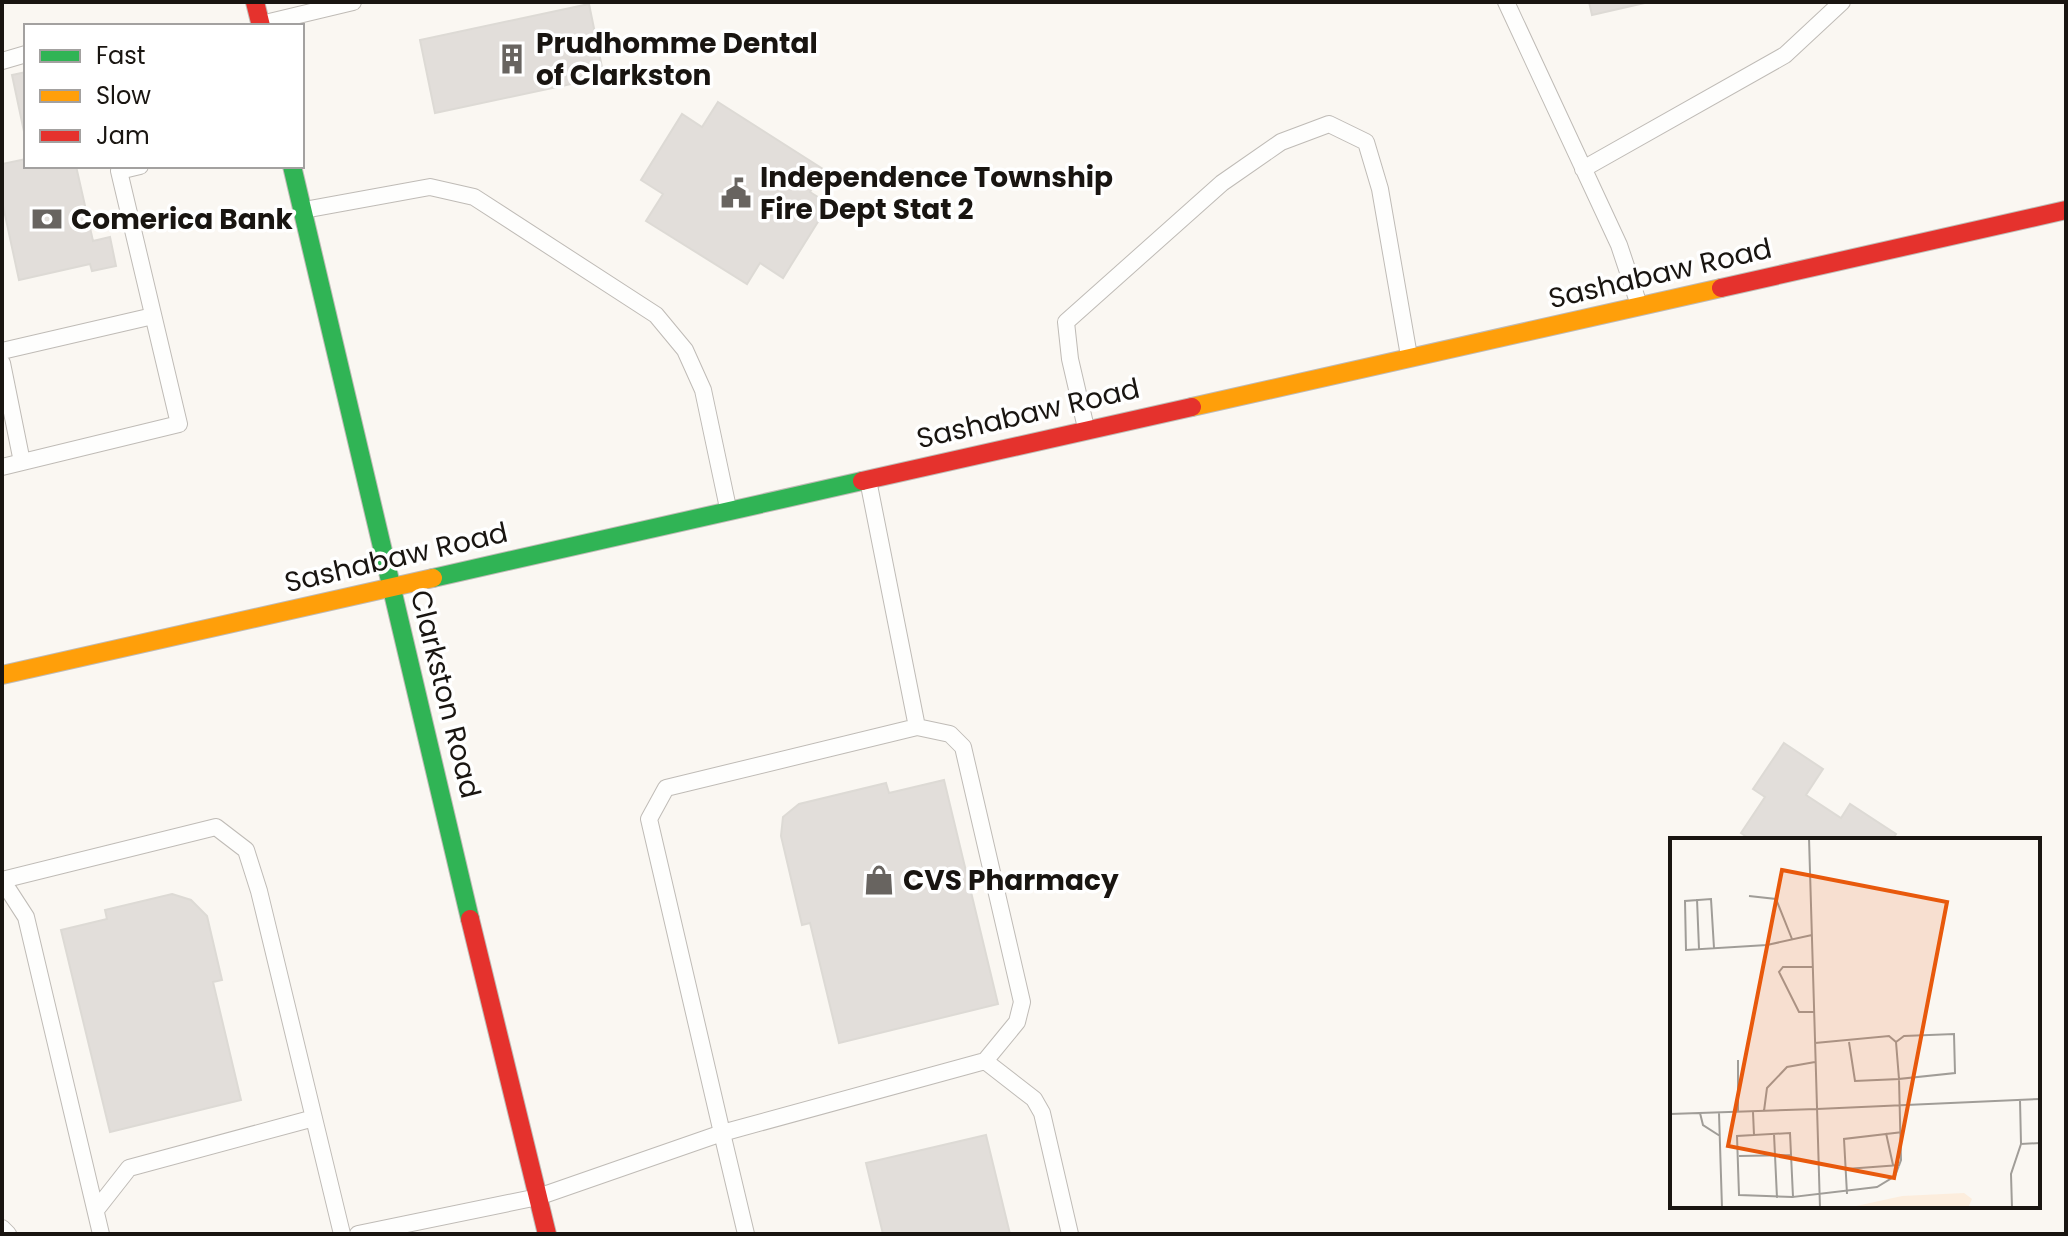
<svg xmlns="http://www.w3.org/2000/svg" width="2068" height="1236" viewBox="0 0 2068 1236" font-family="Poppins,sans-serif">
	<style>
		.building { fill: #e2deda; stroke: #dddad5; stroke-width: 2 }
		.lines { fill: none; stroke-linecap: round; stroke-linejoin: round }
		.lane-casing { stroke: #bfbbb6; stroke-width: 18 }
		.fast-casing { stroke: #bfbbb6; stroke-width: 20 }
		.slow-casing { stroke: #bfbbb6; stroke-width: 20 }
		.jam-casing { stroke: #bfbbb6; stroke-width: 20 }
		.lane { stroke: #fefefd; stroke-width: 16 }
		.fast { stroke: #30b455; stroke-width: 18 }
		.slow { stroke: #ff9f0a; stroke-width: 18 }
		.jam { stroke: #e5322d; stroke-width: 18 }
		.labels { text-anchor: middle; stroke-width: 7; stroke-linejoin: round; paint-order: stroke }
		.poi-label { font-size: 28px; font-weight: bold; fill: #191511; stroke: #fff; text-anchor: start }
		.street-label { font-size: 28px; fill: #191511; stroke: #fff }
		.inset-road { fill: none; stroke: #a09d98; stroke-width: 2 }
		.view { fill: #e8590c; fill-opacity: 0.15; stroke: #e8590c; stroke-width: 4 }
		.inset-edge { fill: none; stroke: #191511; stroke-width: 4 }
	</style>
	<rect width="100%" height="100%" fill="#faf7f2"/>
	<path class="building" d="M1589,2H1649L1592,15Z
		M589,4L604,77L435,113L420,40Z
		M26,72V141L12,75Z
		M718,102L823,169L810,192L829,204L783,278L760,263L747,284L646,221L663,194L641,180L682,114L702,127Z
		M26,159V166H76L93,241L110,237L116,266L92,271L90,264L19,280L2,201V164Z
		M1784,743L1823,769L1806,795L1841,818L1850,804L1896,834L1892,840H1751L1741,833L1765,797L1753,789Z
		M944,780L998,1004L839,1043L810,923L802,925L781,836L783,817L799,804L886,783L889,793Z
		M172,894L191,900L207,916L222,980L213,982L241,1100L110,1132L61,930L107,919L105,910Z
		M986,1135L1010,1234H883L866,1163Z"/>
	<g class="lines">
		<g class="lane-casing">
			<path id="lane" d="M1506,2L1619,245L1639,305
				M261,24L353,2
				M2,61L26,54
				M1583,169L1785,55L1842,2
				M304,210L430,187L474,197L656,315L685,350L703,390L728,508
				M2,351L153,316
				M2,363L22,462
				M1086,428L1070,359L1066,322L1222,183L1281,142L1329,124L1366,142L1380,189L1409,356
				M2,467L179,424L119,171L140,166
				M868,480L917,727
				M917,727L950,734L963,747L1022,1002L1017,1022L985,1061L722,1133L649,819L666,788Z
				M2,880L216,827L246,850L259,891L342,1234
				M2,880L26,917L101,1234
				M985,1061L1034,1099L1042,1113L1070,1234
				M96,1210L129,1168L314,1118
				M2,1228L8,1234
				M358,1234L538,1197L722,1133L746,1234"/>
		</g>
		<g class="fast-casing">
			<path id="fast" d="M292,166L470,919
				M433,578L862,481"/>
		</g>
		<g class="slow-casing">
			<path id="slow" d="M1192,407L1721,288
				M2,675L433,578"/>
		</g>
		<g class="jam-casing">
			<path id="jam" d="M255,2L261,26
				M1721,288L2066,210
				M862,481L1192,407
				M470,919L547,1234"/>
		</g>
		<use href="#lane" class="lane"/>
		<use href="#fast" class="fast"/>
		<use href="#slow" class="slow"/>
		<use href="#jam" class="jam"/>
	</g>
	<defs>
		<g id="building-bare" transform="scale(2.4)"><path d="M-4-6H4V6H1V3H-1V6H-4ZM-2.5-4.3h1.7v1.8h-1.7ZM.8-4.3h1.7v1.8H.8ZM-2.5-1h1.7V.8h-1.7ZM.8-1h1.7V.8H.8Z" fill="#686460" stroke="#fff" stroke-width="2.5" paint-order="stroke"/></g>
		<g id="civic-bare" transform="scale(2.4)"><path d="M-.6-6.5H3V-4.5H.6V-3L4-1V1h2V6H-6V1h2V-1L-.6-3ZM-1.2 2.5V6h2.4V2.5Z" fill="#686460" stroke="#fff" stroke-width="2.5" paint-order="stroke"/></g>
		<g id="bank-bare" transform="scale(2.4)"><path d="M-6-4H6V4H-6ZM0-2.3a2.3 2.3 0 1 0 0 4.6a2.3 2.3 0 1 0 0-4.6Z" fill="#686460" stroke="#fff" stroke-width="2.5" paint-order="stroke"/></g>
		<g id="shop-bare" transform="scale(2.4)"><path d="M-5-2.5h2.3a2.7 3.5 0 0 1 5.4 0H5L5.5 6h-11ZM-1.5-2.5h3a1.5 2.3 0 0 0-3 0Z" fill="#686460" stroke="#fff" stroke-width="2.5" paint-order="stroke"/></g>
	</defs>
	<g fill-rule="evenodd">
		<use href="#building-bare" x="512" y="59"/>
		<use href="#civic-bare" x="736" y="193"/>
		<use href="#bank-bare" x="47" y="219"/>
		<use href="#shop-bare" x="879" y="880"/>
	</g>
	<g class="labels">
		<g class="poi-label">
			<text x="536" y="53">Prudhomme Dental<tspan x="536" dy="32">of Clarkston</tspan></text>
			<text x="760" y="187">Independence Township<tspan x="760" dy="32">Fire Dept Stat 2</tspan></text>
			<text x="71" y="229">Comerica Bank</text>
			<text x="903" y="890">CVS Pharmacy</text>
		</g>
		<g class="street-label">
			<text transform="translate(1660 273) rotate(-13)" y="10">Sashabaw Road</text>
			<text transform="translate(1028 413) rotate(-13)" y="10">Sashabaw Road</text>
			<text transform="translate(396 557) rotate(-13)" y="10">Sashabaw Road</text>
			<text transform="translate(446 694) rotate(76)" y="10">Clarkston Road</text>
		</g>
	</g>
	<g transform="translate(1670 838)">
		<rect width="370" height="370" fill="#faf7f2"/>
		<path d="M294,355L302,361L298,370H177L232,358Z" fill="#fceddd"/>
		<path class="inset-road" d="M139,0L150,370M79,58L106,61L122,101M27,61L29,111M44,110L41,61L15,63L16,112L97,107L142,97M143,129H113L109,134L129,174H144M179,204L185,243L229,241L226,204M145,205L219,198L226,204M68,222V274M350,262L351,306L370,305M147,271L370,261M94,273L97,250L117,229L145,224M83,274L84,297L120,295L123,359L207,349L225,338L231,322L229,241L285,235L284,196L234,198L226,204M30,275L33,287L50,298M49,275L52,370M0,276L147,271M216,295L223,327M104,296L107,360M84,297L67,298L69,357L123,359M69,318L121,317M176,331L230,327M177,356L174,301L233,294M342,370L341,336L351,306"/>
		<path class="view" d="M112,32L277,64L224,340L58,308Z"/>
		<rect width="370" height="370" class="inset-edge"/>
	</g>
	<rect width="2068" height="1236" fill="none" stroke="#191511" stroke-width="8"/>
	<rect x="24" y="24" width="280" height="144" fill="#ffffff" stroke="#a3a1a0" stroke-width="2"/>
	<rect x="40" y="50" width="40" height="12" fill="#30b455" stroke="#a3a1a0" stroke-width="2"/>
	<text x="96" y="64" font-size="24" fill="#191511">Fast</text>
	<rect x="40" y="90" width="40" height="12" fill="#ff9f0a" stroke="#a3a1a0" stroke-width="2"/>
	<text x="96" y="104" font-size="24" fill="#191511">Slow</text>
	<rect x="40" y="130" width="40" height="12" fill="#e5322d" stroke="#a3a1a0" stroke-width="2"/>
	<text x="96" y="144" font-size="24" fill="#191511">Jam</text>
</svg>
